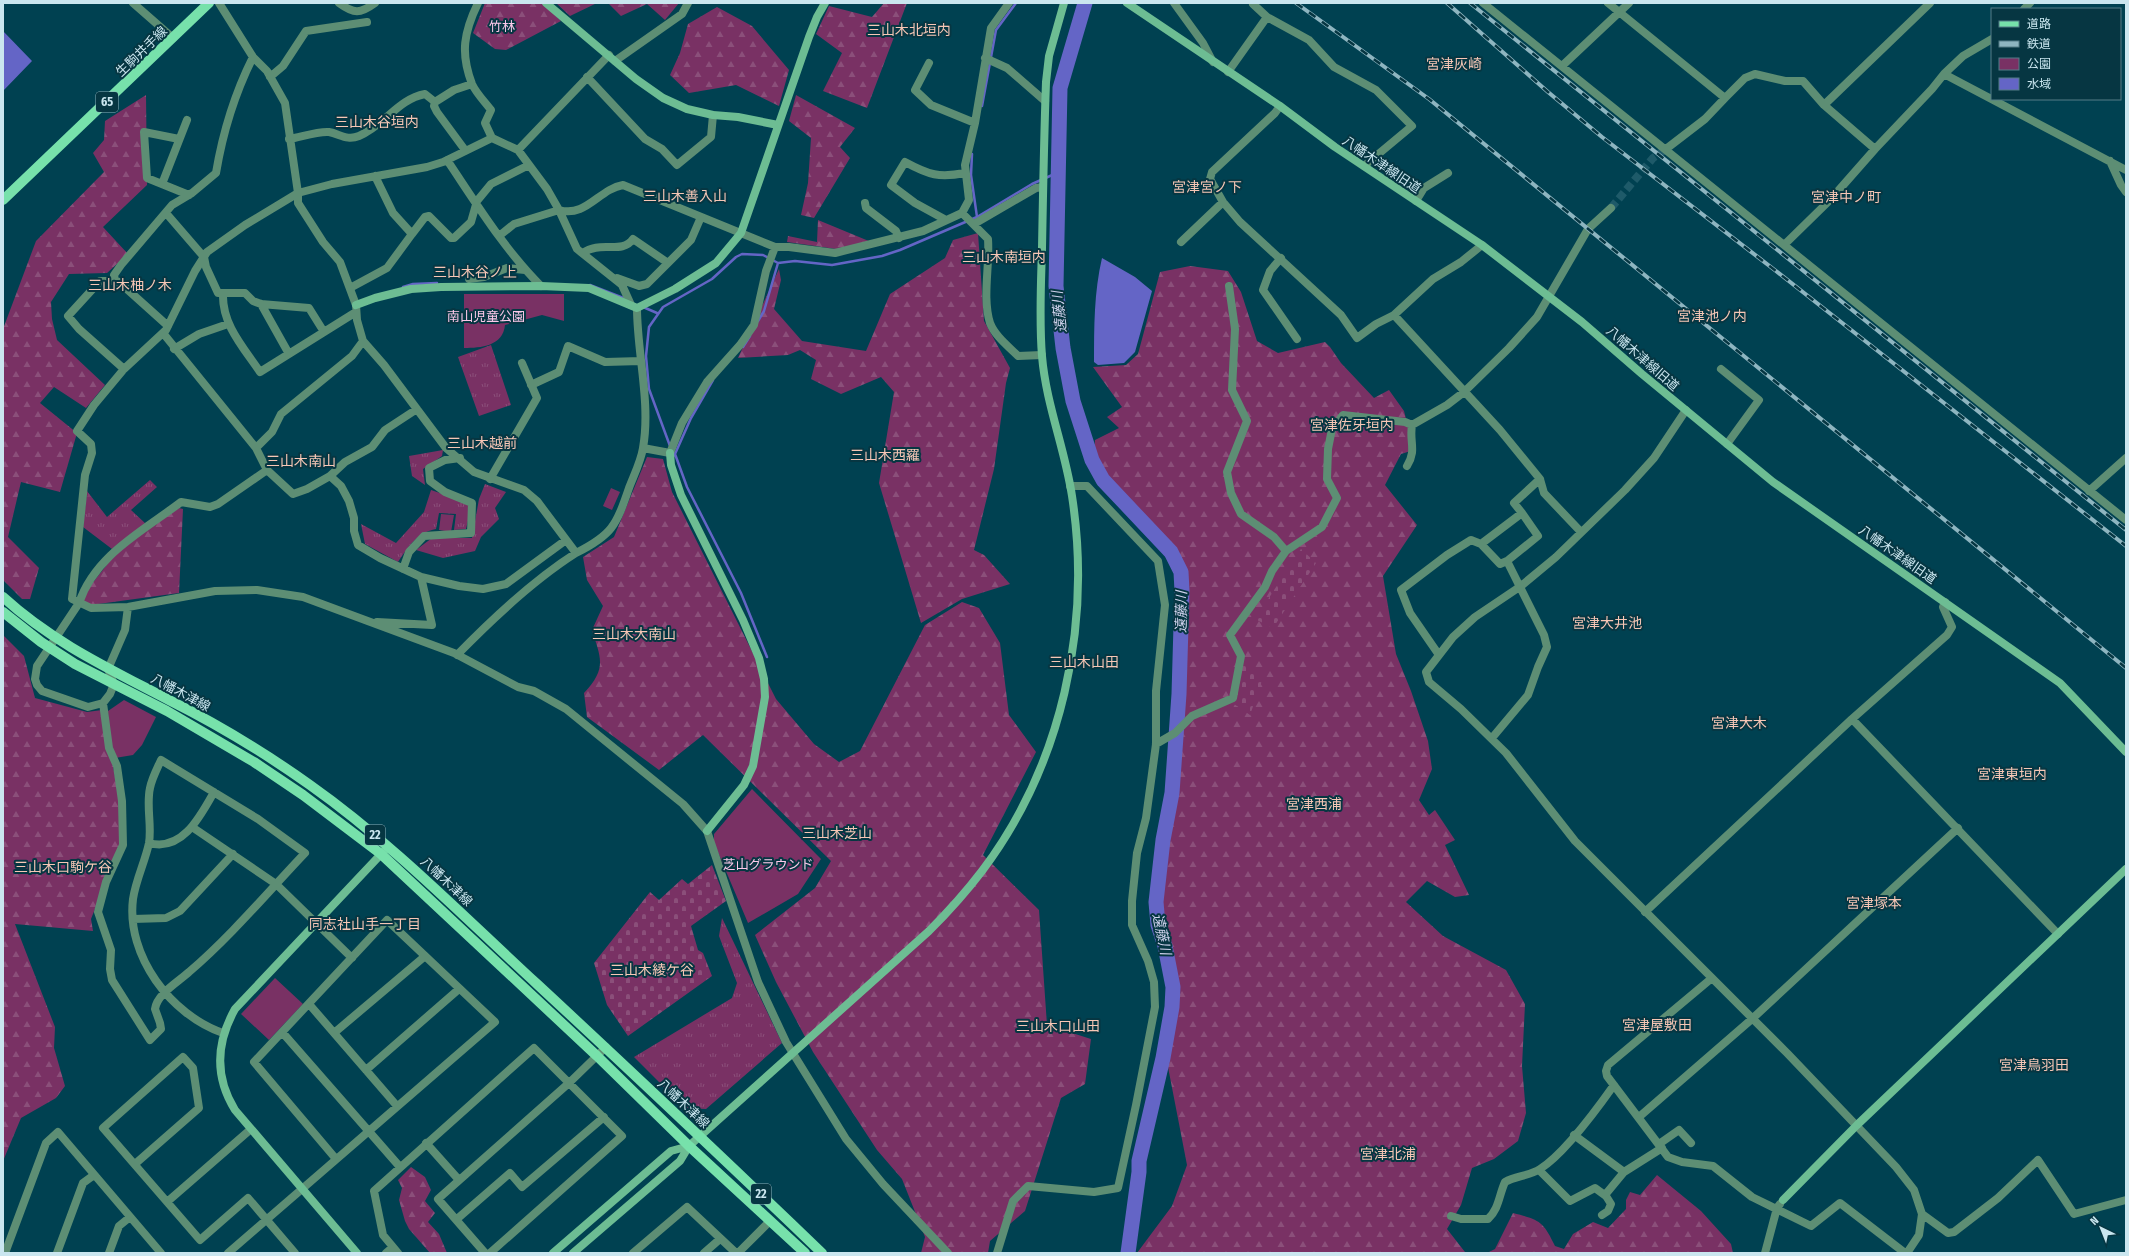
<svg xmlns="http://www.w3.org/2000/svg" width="2129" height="1256" viewBox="0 0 2129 1256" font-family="'Fira Sans Condensed','Noto Sans JP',sans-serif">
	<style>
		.grass { fill: url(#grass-tufts) }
		.forest { fill: url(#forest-firs) }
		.cemetery { fill: url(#cemetery-stones) }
		.park { fill: #793164 }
		.water { fill: #6465c6 }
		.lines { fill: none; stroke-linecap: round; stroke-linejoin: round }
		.stream { stroke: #6465c6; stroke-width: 2.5 }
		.river { stroke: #6465c6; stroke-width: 15 }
		.street-tunnel { stroke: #1e5a69; stroke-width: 8; stroke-dasharray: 8 4; stroke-linecap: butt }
		.street { stroke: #5d8e74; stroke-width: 8 }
		.secondary { stroke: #6dbd93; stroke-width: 8 }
		.primary { stroke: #77e1ab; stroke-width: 10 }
		.rail-casing { stroke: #8eb5c0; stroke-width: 4 }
		.rail { stroke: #063642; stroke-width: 2.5; stroke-dasharray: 8; stroke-linecap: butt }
		.labels { text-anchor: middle; stroke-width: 4; stroke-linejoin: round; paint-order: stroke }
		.shield { fill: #063642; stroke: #8fb1bb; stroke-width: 1 }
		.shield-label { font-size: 12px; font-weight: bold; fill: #cae6ef }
		.park-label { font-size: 13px; fill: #fcc9ea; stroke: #063642 }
		.street-label { font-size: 13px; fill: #cae6ef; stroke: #063642 }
		.neighbourhood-label { font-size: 14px; fill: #f7c7b6; stroke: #063642 }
		.water-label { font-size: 14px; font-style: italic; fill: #cfd2ec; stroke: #063642 }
	</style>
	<defs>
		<pattern id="grass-tufts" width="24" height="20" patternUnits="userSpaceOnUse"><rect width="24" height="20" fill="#793164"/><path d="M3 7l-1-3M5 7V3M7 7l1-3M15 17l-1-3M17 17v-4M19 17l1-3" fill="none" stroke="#8b4f7a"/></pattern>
		<pattern id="forest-firs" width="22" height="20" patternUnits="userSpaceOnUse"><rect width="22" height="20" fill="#793164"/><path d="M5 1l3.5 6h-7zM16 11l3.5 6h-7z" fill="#8b4f7a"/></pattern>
		<pattern id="cemetery-stones" width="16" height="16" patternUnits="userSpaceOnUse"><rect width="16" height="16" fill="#793164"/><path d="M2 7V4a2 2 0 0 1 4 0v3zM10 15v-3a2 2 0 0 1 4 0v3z" fill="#8b4f7a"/></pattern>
	</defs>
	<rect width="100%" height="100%" fill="#004151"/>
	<path class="grass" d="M491,345L511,405L479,416L458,357Z
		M443,450L442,456L423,469L425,485L412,476L409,456Z
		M150,480L157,487L131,510L146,524L112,549L83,527L87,491L107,517Z
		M485,484L506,492L495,508L499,519L481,537L475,551L443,558L416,550L432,538H472L479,499Z
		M431,490L472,504L466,529L454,530L456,514L439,513L436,529C418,532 408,547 398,562L365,544L361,524L396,543L424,512Z
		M722,918L782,1043L706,1109L685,1108L634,1057L732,998L737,983L719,936Z"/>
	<path class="forest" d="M485,3H542L561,21L506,50L495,49L473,33Z
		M556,3H597L570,16Z
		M608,3H679L665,20L647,4L621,16Z
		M884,3H907L867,108L823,91L842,53L816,34L829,6L872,17Z
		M717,7L752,26L789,70L779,106L736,85L689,93L670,75L680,53L688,24Z
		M146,95L147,185L103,227L128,254L107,273L69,274L51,302L52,319L57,340L105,385L86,408L54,387L40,403L77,433L60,492L21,482L8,537L39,568L30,599H22L3,580V329L36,241L104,172L93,153L104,140L105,121Z
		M796,95L855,128L840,147L850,158L814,218L801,215L808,183L811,138L789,121Z
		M818,220L876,244L836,249L787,242L788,236L817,242Z
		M978,233L984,321L1010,368L1006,383L994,469L974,550L984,555L1010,584L962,599L921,623L879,483L894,392L881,377L841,394L811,379L816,360L800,350L788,355L738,358L779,269L781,280L774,309L802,341L866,351L890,294L945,258L953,240Z
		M1190,266L1228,271L1241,292L1257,341L1278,353L1325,342L1330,347L1341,363L1374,398L1389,390L1404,411L1414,450L1401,454L1385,485L1417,525L1383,576L1396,654L1411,691L1428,741L1432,769L1419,800L1429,815L1435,810L1455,840L1445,845L1469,895L1455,897L1427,881L1406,902L1443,936L1506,970L1525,1004L1522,1066L1526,1113L1518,1141L1494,1159L1472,1168L1461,1205L1447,1229L1465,1252L1471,1253H1137L1172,1206L1187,1165L1168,1067L1179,984L1162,926L1160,901L1165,853L1178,779L1184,694L1185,574L1171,547L1106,477L1094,455L1095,440L1119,428L1107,417L1122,407L1093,367L1126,365L1138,354L1160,272Z
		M647,457L663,459L672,492L776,699L814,744L839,762L860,751L925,625L962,602L979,608L1000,643L1009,715L1036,752L983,855L1039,910L1047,1025L1091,1039L1085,1084L1061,1098L1025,1211L990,1241L988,1253H921L925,1237L902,1179L877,1150L813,1052L776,982L755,935L815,888L831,861L703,735L659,770L587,717L584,693C607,668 601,659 592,630L603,606L587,580L583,557L614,537Z
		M179,508L183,509L179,593L91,605L79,600L113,557L136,537Z
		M3,635L24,656L35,698L87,712L102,710L120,802V845L91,919L93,931L15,924L55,1027L54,1048L65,1086L56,1098L21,1118L3,1161Z
		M411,1167L425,1177L431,1190L425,1201L435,1213L428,1222L439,1234L447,1253H430L409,1229L405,1221L399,1200L402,1188L398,1180Z
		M1657,1175L1701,1211L1731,1244L1733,1253H1487L1495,1249L1513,1213C1540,1220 1543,1221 1555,1246L1564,1249L1573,1234L1593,1222L1608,1228L1626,1209V1200L1630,1192L1640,1195Z"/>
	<path class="cemetery" d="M1301,549L1316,563L1273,628L1255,619Z
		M1244,661L1263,678L1250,715L1234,704Z
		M712,865L726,901L691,926L698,950L703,953L712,976L628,1036L607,1005L594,963L650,892L659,900L682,879L688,884Z"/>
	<path class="park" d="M464,294H564V321L542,315L505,325C503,346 481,348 464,348Z
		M611,488L620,492L612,510L603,506Z
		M441,514L454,515L451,532L439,530Z
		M124,700L156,717L142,745L133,755L115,758L109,735L108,711Z
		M752,789L821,859L798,894L748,923L714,843V834Z
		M275,978L303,1004L269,1040L241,1014Z"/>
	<path class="water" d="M3,31L32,61L3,91Z
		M1102,258L1135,277L1152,291L1135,352L1124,363L1098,365L1094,362C1094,327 1094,292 1102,258Z"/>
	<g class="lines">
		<path class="stream" d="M982,106L996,30L1016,3
			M972,154L971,175L977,217
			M590,285L626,299
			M403,287L413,284L437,283
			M643,307L657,313
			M758,321L764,311L778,263
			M743,347L750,336
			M713,380L691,418L675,454L687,487L741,593L767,657
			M670,446L649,389L646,356L649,327L663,307L712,279L736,257L742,254L763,255L778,263L795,261L832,265L882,256L900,250L977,217L1032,184L1059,172
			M673,452L676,457"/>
		<path class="river" d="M1085,3L1060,88L1056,286L1063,348L1073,401L1092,460L1103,480L1171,552L1181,572L1182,591L1179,694L1172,793L1163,840L1156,902L1158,925L1165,946L1173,987L1172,1007L1163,1058L1139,1161V1172L1128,1253"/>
		<path class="street-tunnel" d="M1611,208L1653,158L1666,149"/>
		<path class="street" d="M133,3L173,38
			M219,3L253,57L267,71L285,103L298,193V203L323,242L340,262L356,305L357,320L363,341L384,365L446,448L474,472L524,490L537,501L576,553C612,535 616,526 629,488C634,475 641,461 643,448C651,403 637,353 637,308
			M339,3C354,14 360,14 375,3
			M478,3C464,32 460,53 472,84C476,93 485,102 491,110L485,123L492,138L518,150L547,189L559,210L577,249L622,285L631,305
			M1174,3L1203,43L1213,62
			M1483,3L2126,520
			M1608,3L1725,98L1745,78L1755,74L1785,81H1803L1824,105L1875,149L1932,89L1944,74
			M1253,4L1267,17L1309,40L1334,67L1376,90L1412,126L1364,166
			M2024,9L2030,3
			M1992,39L1963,56L1944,74L2126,170
			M985,58L1007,68L1045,101
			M615,61L682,14L688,3
			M929,63L915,90L931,105L975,123
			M1562,66L1629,3
			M1228,72L1267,17
			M270,77L283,66L306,31L367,22
			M587,77L645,139L662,149L677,165L711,137L713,115
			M435,102L454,90L472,84
			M1824,105L1930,3
			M1280,106L1275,113L1212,172L1210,179L1223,202L1240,222L1341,315L1357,338L1376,324L1394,315L1433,279L1461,262L1482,245
			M492,138L443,162L427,167L332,184L298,193L245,225L207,252L195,271L166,330L124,369L94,405L77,431L91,444L92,453L85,475L72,599L91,608L128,607L215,591L257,590L303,597L454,653L518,687L534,691L566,709L683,804L707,831L758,982L786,1042L846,1139L883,1184L948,1253
			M179,139L144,132L147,178L189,195
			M289,139C301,137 318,131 329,132C340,134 347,141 359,136C384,126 398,99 425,94L435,102L434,106L437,112L465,150
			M1666,149L1705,119L1725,98
			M518,150L609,55
			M447,160C476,203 504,249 541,286
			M2110,161L2121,185L2126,192
			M162,184L187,120
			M1416,201L1424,188L1448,173
			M865,203L866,208L896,231L899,238
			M166,213L204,257L206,267L218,293H245L253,301L261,304L309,308L324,332
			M962,213L988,239C990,266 982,297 990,323C995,336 1008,346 1018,356L1042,355
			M946,220L915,203L891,185L905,162C929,175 939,178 965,173
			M974,224L1036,188L1043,187
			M412,234L425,217L429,216L451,238H454L471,222L477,201L491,184L529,165
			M499,236L514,224L559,210C586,218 599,189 623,185L775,247H789L835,253L923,231L962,213L969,200L965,165L975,123L991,28L1009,3
			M1181,242L1223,202
			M1784,245L1831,199L1875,149
			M583,253C600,240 622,255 633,239L668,263
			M1281,258L1270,271L1263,290L1297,339
			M617,278L639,286L647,284L691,240L701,217
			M469,279L484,277L507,268L525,270
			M115,281L119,282L168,326
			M1229,286L1235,329L1232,390L1247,421L1227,472L1231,493L1241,514L1274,537L1286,551
			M350,288L387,268L412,234L393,213L375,176
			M223,294C222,325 244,348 260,372L356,312
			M261,304L289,354
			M1394,315L1500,430L1540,479L1544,493L1581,532
			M163,333L256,448L267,470L293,494L307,489L330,476L345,462L372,447L385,430L417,409
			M174,349L199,334L228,324
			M124,369L79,329L68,316L100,281H115L114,275L121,265L172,205L192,193L216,173C223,131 234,95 253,57
			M1721,369L1759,400L1727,444
			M531,385L559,372L568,346L605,362L641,361
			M1686,410L1654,458L1625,490L1556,557L1521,586L1475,617L1453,637L1426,672L1429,682L1461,709L1506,753L1575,841L1787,1053L1896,1167L1914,1190L1922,1214L1919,1235L1907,1253
			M256,448L272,432L281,414L352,356L363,341
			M643,448L670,453L682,423L707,382L740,345L754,325L766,271L775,247
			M1407,466C1417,450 1409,442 1412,425
			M330,476L341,486L349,501L354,518V531L358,545L380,558L421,577L459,586L483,589L506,584L566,540
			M490,479L537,398L522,363
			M2089,491L2126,458
			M1522,513L1514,503L1540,479
			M1481,544L1522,513L1538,536L1507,561
			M403,569L409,552L424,536L471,533L472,503L445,492L430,481L429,468L445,460L460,458
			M128,607L125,630L108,669L114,684L110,694L103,703L88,707L42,691L37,685L35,679L37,666L79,603C95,555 143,531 181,502L210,507L218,504L267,470
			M377,622L432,625L421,577
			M457,655C493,618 532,581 576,553
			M1439,655L1410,613L1401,590L1447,555L1471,540L1481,544L1500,564L1507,561L1544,635L1547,647L1538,667L1528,695L1492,738
			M103,703L109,748L117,766L122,801L123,845L106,882L98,912L111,950L110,969L112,980L150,1040L161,1029L160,1023L155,1009C157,994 178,982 189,972C231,936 267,893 305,853L258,819L161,760C157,769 152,778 150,788C146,806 152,825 149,843C145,862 136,879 133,899C126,956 171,1015 223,1033
			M1852,719L2058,934
			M1156,744L1175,733L1192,716L1233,698L1241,656L1230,635L1265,587L1272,571L1286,551L1322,527L1337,498L1327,479L1328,449L1332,429L1343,415L1405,422L1412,425L1447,405L1464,392L1509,348L1537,317L1588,229L1611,208
			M192,827L276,884L352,958
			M149,843C182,852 200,817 214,792
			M1645,912L1852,719L1947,635L1952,627L1943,607L1945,602
			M133,919L166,918L180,911L233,854
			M1712,978L1608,1065L1606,1071L1607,1076L1668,1157L1682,1162L1713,1166L1752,1197L1811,1226L1840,1203L1905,1253
			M309,1004L397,1106
			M282,1032L400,1167
			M334,1033L424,957
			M366,1070L459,989
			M1639,1117L1752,1019L1958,828
			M1574,1135L1624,1172
			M426,1143L459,1180
			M1659,1144L1679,1130L1691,1143
			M135,1164L199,1108L193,1068L183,1057L103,1128L200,1240L248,1198L295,1253
			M1539,1170L1570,1201L1595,1188L1606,1196L1611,1204L1608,1211L1602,1215
			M1605,1195L1624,1172L1662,1148
			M167,1202L251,1129
			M1922,1214L1948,1233L1954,1232L1998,1198L2038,1160L2074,1214L2126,1200
			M1451,1216L1461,1219H1488C1499,1209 1499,1195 1505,1182C1516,1176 1529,1176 1540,1169C1564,1154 1597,1109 1614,1085
			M457,1219L510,1173L522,1187L604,1117
			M5,1253L46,1143L58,1132L161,1253
			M57,1253L83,1183L94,1175
			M109,1253L119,1226L130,1217
			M228,1253L495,1022L387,920L254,1062L336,1159
			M386,1253L393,1247
			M398,1253L383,1235L374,1191L534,1048L622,1136L490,1253
			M485,1253L438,1199L569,1083L606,1047
			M633,1253L687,1207L736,1253
			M704,1253L720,1239
			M738,1253L770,1221
			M997,1253L1013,1201L1028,1186L1094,1192L1118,1188L1136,1105L1155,1007L1154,982L1148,961L1132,925V901L1137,853L1146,818L1156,744V691L1165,605L1158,561L1087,486H1070
			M1765,1253L1777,1208L1780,1204"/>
		<path class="secondary" d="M546,3L636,79L663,98L687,109L713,115L738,117L778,125
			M1127,3L1280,106L1335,147L1482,245L1582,322L1642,374L1773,482L2060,683L2126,752
			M356,305L375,298L411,289L441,287L541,286L589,288L637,308L675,289L716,263L741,233L809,37L817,17L825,3
			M670,453L671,465L681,495L743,620L759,658L764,679L765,697L753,766L744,785L707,831
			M1783,1200L1857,1125L2126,869
			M357,1253L235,1110C214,1076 216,1043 235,1009L384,851
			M553,1253L671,1151L689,1146
			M573,1253L680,1161L689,1146L929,931C948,912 966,892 982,871C1062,765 1092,626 1072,496C1065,449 1046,404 1042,356C1039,320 1041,284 1042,248C1043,193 1044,137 1046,82L1049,56L1064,3"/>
		<path class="primary" d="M3,200L209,3
			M3,597C52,642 110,669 169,700C217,724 265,753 310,785C392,843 462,915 537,984C633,1073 727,1162 822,1253
			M3,612L41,642L75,664L167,711L254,762L303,795L381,854L597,1056L689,1146L805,1253"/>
		<g class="rail-casing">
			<path id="rail" d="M1296,3L1429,99L2126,668
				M1447,3L1548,92L1602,137L1776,271L2126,546
				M1470,3L2126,530"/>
		</g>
		<use href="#rail" class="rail"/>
	</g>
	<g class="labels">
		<g class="shield">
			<rect x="96" y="92" width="22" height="20" rx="3"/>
			<rect x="365" y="825" width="20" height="20" rx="3"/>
			<rect x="751" y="1184" width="20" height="20" rx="3"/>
		</g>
		<g class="shield-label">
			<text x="107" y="106">65</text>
			<text x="375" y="839">22</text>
			<text x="761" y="1198">22</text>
		</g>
		<g class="park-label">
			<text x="502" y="31">竹林</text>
			<text x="486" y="321">南山児童公園</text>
			<text x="768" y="869">芝山グラウンド</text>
		</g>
		<g class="street-label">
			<text transform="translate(141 51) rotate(-44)" y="5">生駒井手線</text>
			<text transform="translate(1382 164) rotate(34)" y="5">八幡木津線旧道</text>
			<text transform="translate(1643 358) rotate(41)" y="5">八幡木津線旧道</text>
			<text transform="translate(1898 554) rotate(35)" y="5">八幡木津線旧道</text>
			<text transform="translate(181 692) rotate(28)" y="5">八幡木津線</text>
			<text transform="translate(447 881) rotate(43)" y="5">八幡木津線</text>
			<text transform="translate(684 1103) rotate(43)" y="5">八幡木津線</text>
		</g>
		<g class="neighbourhood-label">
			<text x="909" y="35">三山木北垣内</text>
			<text x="1454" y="69">宮津灰崎</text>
			<text x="377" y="127">三山木谷垣内</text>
			<text x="1207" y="192">宮津宮ノ下</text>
			<text x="685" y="201">三山木善入山</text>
			<text x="1846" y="202">宮津中ノ町</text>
			<text x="1004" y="262">三山木南垣内</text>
			<text x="475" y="277">三山木谷ノ上</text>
			<text x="130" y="290">三山木柚ノ木</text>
			<text x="1712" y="321">宮津池ノ内</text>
			<text x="1352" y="430">宮津佐牙垣内</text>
			<text x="482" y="448">三山木越前</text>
			<text x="885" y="460">三山木西羅</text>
			<text x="301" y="466">三山木南山</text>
			<text x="1607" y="628">宮津大井池</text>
			<text x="634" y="639">三山木大南山</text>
			<text x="1084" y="667">三山木山田</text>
			<text x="1739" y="728">宮津大木</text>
			<text x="2012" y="779">宮津東垣内</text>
			<text x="1314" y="809">宮津西浦</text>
			<text x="837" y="838">三山木芝山</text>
			<text x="63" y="872">三山木口駒ケ谷</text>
			<text x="1874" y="908">宮津塚本</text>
			<text x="365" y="929">同志社山手一丁目</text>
			<text x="652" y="975">三山木綾ケ谷</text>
			<text x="1657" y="1030">宮津屋敷田</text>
			<text x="1058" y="1031">三山木口山田</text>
			<text x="2034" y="1070">宮津鳥羽田</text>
			<text x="1388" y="1159">宮津北浦</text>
		</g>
		<g class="water-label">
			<text transform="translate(1059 312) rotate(-96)" y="5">遠藤川</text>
			<text transform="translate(1181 612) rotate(-89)" y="5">遠藤川</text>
			<text transform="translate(1162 934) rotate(78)" y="5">遠藤川</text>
		</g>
	</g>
	<rect width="2129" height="1256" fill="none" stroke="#cae6ef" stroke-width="8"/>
	<rect x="1991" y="8" width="130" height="92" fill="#063642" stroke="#547c87"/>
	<rect x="1999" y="21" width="20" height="6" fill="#77e1ab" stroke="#547c87"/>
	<text x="2027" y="28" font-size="12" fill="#cae6ef">道路</text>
	<rect x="1999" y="41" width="20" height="6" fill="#8eb5c0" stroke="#547c87"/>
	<text x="2027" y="48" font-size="12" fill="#cae6ef">鉄道</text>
	<rect x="1999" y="58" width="20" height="12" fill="#793164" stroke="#547c87"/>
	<text x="2027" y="68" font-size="12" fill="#cae6ef">公園</text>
	<rect x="1999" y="78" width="20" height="12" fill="#6465c6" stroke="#547c87"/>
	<text x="2027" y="88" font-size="12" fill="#cae6ef">水域</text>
	<g transform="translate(2101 1228) rotate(317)" stroke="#063642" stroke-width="3" paint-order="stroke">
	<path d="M0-3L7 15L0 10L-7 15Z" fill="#cae6ef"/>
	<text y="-6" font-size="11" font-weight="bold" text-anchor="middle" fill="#cae6ef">N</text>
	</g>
</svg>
